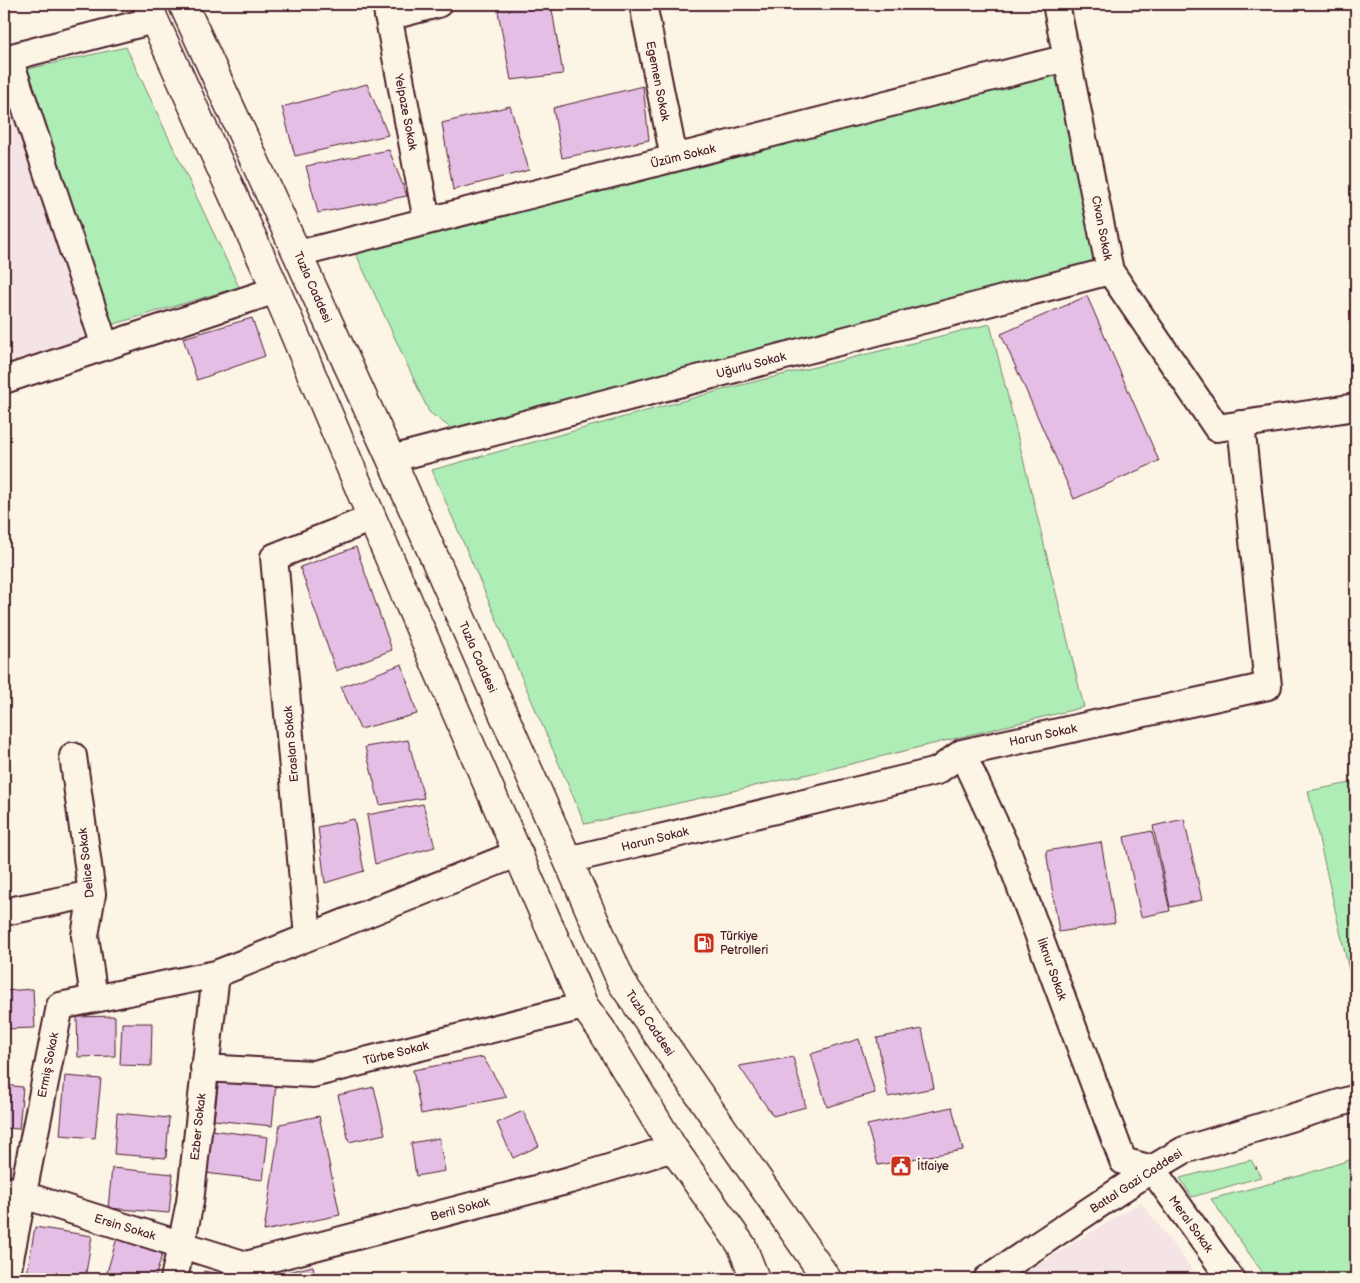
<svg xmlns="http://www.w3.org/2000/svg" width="1360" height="1283" viewBox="0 0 1360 1283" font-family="'Balsamiq Sans',sans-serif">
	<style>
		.built { fill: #f5e4e5 }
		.green { fill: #aeeeb6; stroke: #7c8670 }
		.building { fill: #e5bee6; stroke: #4a1f2b }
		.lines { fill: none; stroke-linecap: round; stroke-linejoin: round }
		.minor-casing { stroke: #4a1f2b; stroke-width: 30 }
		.major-casing { stroke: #4a1f2b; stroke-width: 31 }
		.path { stroke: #4a1f2b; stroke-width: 3; stroke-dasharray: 4 4; stroke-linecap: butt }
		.minor { stroke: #fcf5e5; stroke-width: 26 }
		.major { stroke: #fcf5e5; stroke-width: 28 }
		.labels { text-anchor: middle; stroke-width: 4.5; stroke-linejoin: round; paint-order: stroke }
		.street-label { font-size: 12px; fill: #4a1f2b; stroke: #fcf5e5 }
		.poi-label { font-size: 12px; fill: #4a1f2b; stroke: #fcf5e5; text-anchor: start }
	</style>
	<rect width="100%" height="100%" fill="#fcf5e5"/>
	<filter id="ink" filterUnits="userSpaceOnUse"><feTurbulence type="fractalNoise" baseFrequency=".02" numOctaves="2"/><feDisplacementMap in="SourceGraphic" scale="10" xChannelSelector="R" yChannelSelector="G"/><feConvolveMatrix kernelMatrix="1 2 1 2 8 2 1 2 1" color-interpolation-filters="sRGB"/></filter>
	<g filter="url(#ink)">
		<path class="built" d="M4,80L86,339L4,363Z
			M1141,1202L1199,1279H1014Z"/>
		<path class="green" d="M126,47L239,287L111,325L28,69Z
			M1059,74L1105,263L452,429L429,412L350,241Z
			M990,324L1084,707L826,770L585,824L432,470L733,387Z
			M1356,782V1001L1308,791Z
			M1356,1158V1279H1267L1211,1199L1299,1176Z
			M1251,1160L1261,1177L1192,1197L1180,1178Z"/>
		<path class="building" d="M507,4H551L563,74L511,80L497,6Z
			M367,84L388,135L295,156L282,107Z
			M643,86L649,140L562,158L553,108Z
			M510,106L529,170L453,190L442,123Z
			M389,150L407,196L318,213L306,166Z
			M1087,296L1159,461L1074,499L1001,334Z
			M252,318L265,356L197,380L183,338Z
			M356,547L392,650L336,671L300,567Z
			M402,664L417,714L360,729L341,687Z
			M408,740L424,798L380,805L365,747Z
			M423,804L435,847L375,864L367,815Z
			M354,819L364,871L325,883L318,827Z
			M1184,819L1202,900L1170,907L1153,826Z
			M1152,831L1170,911L1141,917L1124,837Z
			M1101,842L1115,923L1059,932L1046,851Z
			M33,989L35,1028L4,1029V991Z
			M115,1016V1056L78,1057L77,1017Z
			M122,1023H152L151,1066L120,1065Z
			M922,1029L934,1088L888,1097L877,1038Z
			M859,1039L875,1093L827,1107L811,1054Z
			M483,1057L507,1097L421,1114L413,1070Z
			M793,1057L806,1107L773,1116L739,1066Z
			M65,1076L101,1079L95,1138L60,1135Z
			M219,1077L276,1084L272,1126L214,1120Z
			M4,1085L23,1087L19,1129L4,1128Z
			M374,1087L385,1134L349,1142L338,1095Z
			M952,1107L963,1150L878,1165L867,1125Z
			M523,1111L539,1146L513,1158L497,1123Z
			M117,1113L169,1118L166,1158L114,1154Z
			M319,1116L340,1215L264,1231L280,1124Z
			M210,1130L268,1137L263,1180L205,1173Z
			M439,1138L445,1171L416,1176L411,1143Z
			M112,1168L173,1174L169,1213L108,1208Z
			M35,1227L92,1236L85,1279H26Z
			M117,1238L163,1251L155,1279H105Z
			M313,1266L316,1279H259Z
			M204,1271L240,1279H202Z"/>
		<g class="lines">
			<g class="minor-casing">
				<path id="minor" d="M386,4L427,221
					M643,4L674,158
					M1056,4L1110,271L1217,428L1356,407
					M388,17L438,4
					M9,58L105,346
					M4,59L154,20
					M298,254L1067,58
					M4,380L276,290
					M391,459L1110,271
					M962,753L1006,848L1123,1161L1152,1169
					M73,756L92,894L85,936L94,998
					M568,860L937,771L962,753L1268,686L1241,424
					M4,912L92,894
					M308,937L274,557L372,518
					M204,1068L313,1074L584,1006
					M1152,1169L1231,1279
					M4,1189L246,1265L570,1180L673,1148
					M6,1279L60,1006L216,974L519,853
					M174,1279L190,1202L216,974
					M987,1279L1152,1169L1184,1150L1356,1098"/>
			</g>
			<g class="major-casing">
				<path id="major" d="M147,4L276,290L372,518L584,1006L601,1029L673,1148L742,1246L755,1279
					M183,4L391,459L622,983L827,1279"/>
			</g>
			<path class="path" d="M1256,1168H1257"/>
			<use href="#minor" class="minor"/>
			<use href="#major" class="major"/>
		</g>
	</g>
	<defs>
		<g id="fuel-square" transform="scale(1.125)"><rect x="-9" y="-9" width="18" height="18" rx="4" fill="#c8321e" stroke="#fcf5e5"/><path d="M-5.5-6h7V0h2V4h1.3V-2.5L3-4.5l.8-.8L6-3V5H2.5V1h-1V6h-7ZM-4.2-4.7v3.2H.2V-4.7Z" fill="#fff"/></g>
		<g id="civic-square" transform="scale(1.125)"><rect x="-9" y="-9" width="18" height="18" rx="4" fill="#c8321e" stroke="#fcf5e5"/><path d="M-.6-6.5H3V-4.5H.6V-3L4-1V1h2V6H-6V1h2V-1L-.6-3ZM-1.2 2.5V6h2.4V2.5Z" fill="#fff"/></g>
	</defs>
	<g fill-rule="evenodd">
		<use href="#fuel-square" x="704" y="943"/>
		<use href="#civic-square" x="901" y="1166"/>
	</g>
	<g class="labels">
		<g class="street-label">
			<text transform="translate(658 81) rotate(79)" y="4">Egemen Sokak</text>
			<text transform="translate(406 112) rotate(79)" y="4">Yelpaze Sokak</text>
			<text transform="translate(683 156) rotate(-14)" y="4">Üzüm Sokak</text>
			<text transform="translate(1102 228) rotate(79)" y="4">Civan Sokak</text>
			<text transform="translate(313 287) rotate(66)" y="4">Tuzla Caddesi</text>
			<text transform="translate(751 365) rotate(-15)" y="4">Uğurlu Sokak</text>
			<text transform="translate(478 657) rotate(66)" y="4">Tuzla Caddesi</text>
			<text transform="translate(1043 735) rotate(-12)" y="4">Harun Sokak</text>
			<text transform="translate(291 744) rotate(-95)" y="4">Eraslan Sokak</text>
			<text transform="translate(655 839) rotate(-14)" y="4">Harun Sokak</text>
			<text transform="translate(86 863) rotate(-96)" y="4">Delice Sokak</text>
			<text transform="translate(1052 969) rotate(70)" y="4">İlknur Sokak</text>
			<text transform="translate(650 1023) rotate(56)" y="4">Tuzla Caddesi</text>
			<text transform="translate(396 1053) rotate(-14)" y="4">Türbe Sokak</text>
			<text transform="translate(48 1065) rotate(-79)" y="4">Ermiş Sokak</text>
			<text transform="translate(198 1127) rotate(-84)" y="4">Ezber Sokak</text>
			<text transform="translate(1136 1181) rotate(-33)" y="4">Battal Gazi Caddesi</text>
			<text transform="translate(460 1209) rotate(-15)" y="4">Beril Sokak</text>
			<text transform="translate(1191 1224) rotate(54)" y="4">Meral Sokak</text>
			<text transform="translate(125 1227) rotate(17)" y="4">Ersin Sokak</text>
		</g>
		<g class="poi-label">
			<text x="720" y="940">Türkiye<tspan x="720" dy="14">Petrolleri</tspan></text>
			<text x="917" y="1170">İtfaiye</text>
		</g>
	</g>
	<rect width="1360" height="1283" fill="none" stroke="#fcf5e5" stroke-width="20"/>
	<rect x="10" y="10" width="1340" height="1263" fill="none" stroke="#4a1f2b" stroke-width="2" filter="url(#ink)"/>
</svg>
